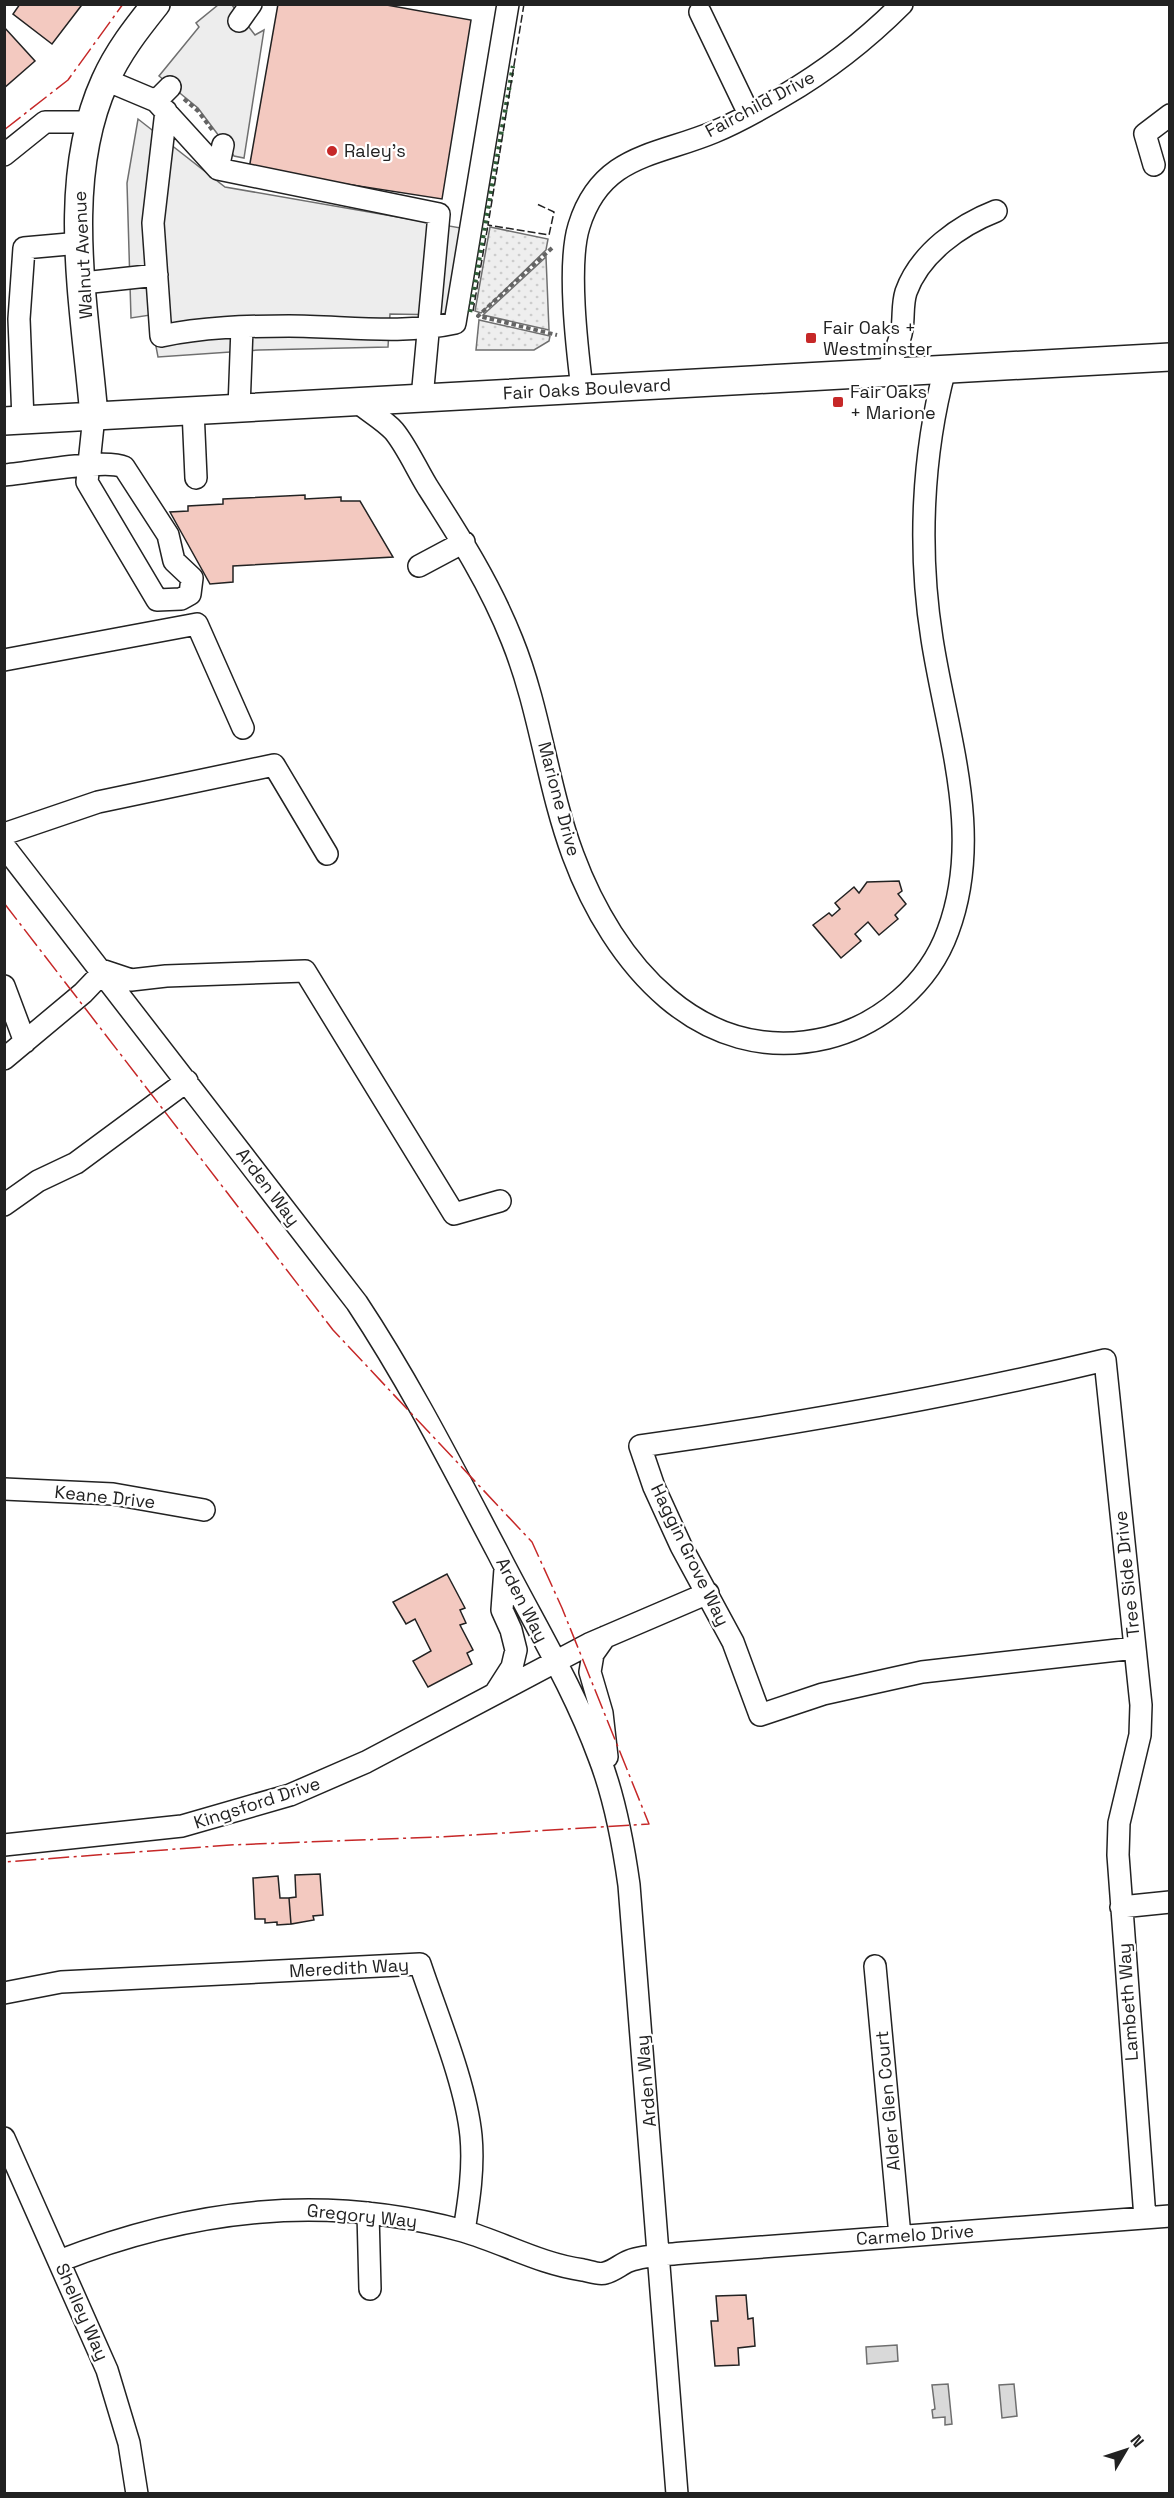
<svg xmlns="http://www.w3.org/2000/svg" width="1174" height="2498" viewBox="0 0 1174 2498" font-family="'Space Grotesk',sans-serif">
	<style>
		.grass { fill: url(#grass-dots); stroke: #6f6f6f; stroke-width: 1.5 }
		.parking { fill: #ededed; stroke: #6f6f6f; stroke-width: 1.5 }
		.water { fill: #d9d9d9; stroke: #6f6f6f; stroke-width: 1.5 }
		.building { fill: #f3c9c0; stroke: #222; stroke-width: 1.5 }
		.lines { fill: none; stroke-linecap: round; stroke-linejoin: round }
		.minor-casing { stroke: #222; stroke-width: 24 }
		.major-casing { stroke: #222; stroke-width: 30 }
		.path { stroke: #646464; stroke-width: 4; stroke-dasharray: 4.5 3; stroke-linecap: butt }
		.minor { stroke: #fff; stroke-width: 21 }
		.major { stroke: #fff; stroke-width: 27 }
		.hedge { stroke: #2f5e38; stroke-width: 4.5; stroke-dasharray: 3 4.5; stroke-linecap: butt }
		.fence { stroke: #222; stroke-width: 1.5; stroke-dasharray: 8 3; stroke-linecap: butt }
		.power { stroke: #c62828; stroke-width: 1.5; stroke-dasharray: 21 4.5 3 4.5; stroke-linecap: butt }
		.poi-dot { fill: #c62828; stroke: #fff; stroke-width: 2 }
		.labels { text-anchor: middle; stroke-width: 4.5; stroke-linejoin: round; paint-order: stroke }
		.street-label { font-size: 18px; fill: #222; stroke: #fff }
		.poi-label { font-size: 18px; fill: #222; stroke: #fff; text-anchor: start }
	</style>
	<defs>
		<pattern id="grass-dots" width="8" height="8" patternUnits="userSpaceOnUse" patternTransform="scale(1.5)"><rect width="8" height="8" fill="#eee"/><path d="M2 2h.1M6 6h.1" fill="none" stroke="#ccc" stroke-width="1.8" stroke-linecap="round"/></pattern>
	</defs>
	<rect width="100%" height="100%" fill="#fff"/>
	<path class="grass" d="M490,227L548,239L546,250L481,313L475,311Z
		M546,257L549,330L483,315Z
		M479,320L550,336L549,341L534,350H476Z"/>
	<path class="parking" d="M218,5H232L255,35L264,30L244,158L234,156L198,108L159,76L199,27L196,23Z
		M138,119L225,187L461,228L448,315L390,314L388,347L259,350L158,357L150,315L131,318L127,183Z"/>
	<path class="water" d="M897,2345L898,2361L867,2364L866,2347Z
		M948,2384L952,2424L945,2425V2417L933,2418L932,2410L935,2409L932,2385Z
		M1014,2384L1017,2416L1002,2418L999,2385Z"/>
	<path class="building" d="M20,4H79L81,6L52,44L13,14Z
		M278,4H381L471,20L442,199L249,169Z
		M4,27L35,61L4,88Z
		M305,495V499L341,497V501H360L393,557L233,566V582L210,584L170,512L188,511V506L223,504V499Z
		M899,881L902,891L898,894L906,904L895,915L898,919L879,935L868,922L855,934L861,941L841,958L813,925L829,913L832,916L840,909L835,903L854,887L859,893L867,882Z
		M447,1574L465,1608L460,1610L466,1623L460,1625L473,1650L467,1653L472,1664L428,1687L413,1661L431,1651L415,1619L406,1624L393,1602Z
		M320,1874L323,1915L313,1916L314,1920L291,1924L289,1898L296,1897L295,1875Z
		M278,1876L280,1898H289L291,1924L277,1925V1922L265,1923V1919H255L253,1878Z
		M746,2295L748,2319L753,2318L755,2346L738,2348L739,2365L715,2366L711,2321H718L716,2296Z"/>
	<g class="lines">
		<g class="minor-casing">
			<path id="minor" d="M700,12L749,114
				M239,21L251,4
				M106,80L156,101L218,169L439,214L422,398
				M156,101L170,87
				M166,111L153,223L161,336C203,327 246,326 289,326C344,326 401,335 455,323L508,4
				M4,155L45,122H90
				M1154,165L1145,134L1170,115
				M218,169L223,145
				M83,283L157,275
				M887,372C892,358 900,343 902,329C904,316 902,305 906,292C920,253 960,225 996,211
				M582,389C577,348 567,264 579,226C601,154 657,156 714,132C738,122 761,109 783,96C826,71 867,39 902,4
				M356,401C368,411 384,420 394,431C407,447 416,468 427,486C459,536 490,584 512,640C540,709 547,785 573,855C613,963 700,1068 827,1038C880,1025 929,984 948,931C984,834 947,736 932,639C918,551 922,455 945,369
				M239,408L242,328
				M193,410L196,478
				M23,420L19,319L24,248L80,243
				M4,475C29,473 105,458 124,467L168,535L174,561L192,578L190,594L181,599L157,600L87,482L94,416
				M419,566L464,542
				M4,660L197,624L243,728
				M4,834L98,802L274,765L327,854
				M4,846L357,1303C410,1383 453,1468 498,1553C532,1620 573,1686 599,1757C615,1798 623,1842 629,1885L677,2494
				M4,986L25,1042
				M4,1059L83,993L104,971L131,980L166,976L305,971L454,1214L500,1201
				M4,1205L38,1181L76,1163L187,1081
				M4,1489L113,1494L204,1510
				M605,1637L593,1654L590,1672L602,1713L607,1757
				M1135,1648L922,1672L823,1694L760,1715L733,1642L681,1546L654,1487L640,1446C796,1424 951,1397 1105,1360L1141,1705L1140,1735L1119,1823L1118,1855L1145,2218
				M496,1692L512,1667L516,1650L511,1630L502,1610L505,1569
				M4,1845L182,1826L290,1795L366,1762L589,1644L708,1593
				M1121,1907L1170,1902
				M875,1966L900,2236
				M4,1993L61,1982L420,1964C437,2015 466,2084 471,2136C474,2168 469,2200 464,2231
				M4,2138L107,2370L129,2443L137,2494
				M368,2213L370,2289
				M59,2261C192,2209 323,2193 463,2231C504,2243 540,2264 583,2270C589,2271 599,2275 605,2273C614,2271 621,2264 629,2261C645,2255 666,2255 683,2253L1170,2216"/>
		</g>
		<g class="major-casing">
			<path id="major" d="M94,416C85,308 59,182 105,81C118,52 136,29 156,4
				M4,421L1170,357"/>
		</g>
		<path class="path" d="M184,99L198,111L213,131
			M552,248L478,316L557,335"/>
		<use href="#minor" class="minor"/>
		<use href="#major" class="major"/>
		<path class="hedge" d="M470,312L513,66"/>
		<path class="fence" d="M524,4L488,225L549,235L554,212L537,204
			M473,311L488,225"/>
		<path class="power" d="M4,130L68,80L123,4
			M4,903L333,1330L532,1542L562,1608L649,1824L439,1837L230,1845L4,1862"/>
	</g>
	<g class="poi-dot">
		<circle cx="332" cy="151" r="6"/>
		<rect x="805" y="332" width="12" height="12" rx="3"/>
		<rect x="832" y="396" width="12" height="12" rx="3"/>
	</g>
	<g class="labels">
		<g class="street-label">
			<text transform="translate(760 104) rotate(-28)" y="6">Fairchild Drive</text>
			<text transform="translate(83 255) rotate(-93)" y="6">Walnut Avenue</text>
			<text transform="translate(587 389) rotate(-3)" y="6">Fair Oaks Boulevard</text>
			<text transform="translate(559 799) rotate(75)" y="6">Marione Drive</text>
			<text transform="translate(268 1187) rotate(53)" y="6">Arden Way</text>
			<text transform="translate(105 1497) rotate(6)" y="6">Keane Drive</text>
			<text transform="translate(690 1555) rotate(64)" y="6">Haggin Grove Way</text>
			<text transform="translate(1127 1574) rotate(-96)" y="6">Tree Side Drive</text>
			<text transform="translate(522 1600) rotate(63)" y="6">Arden Way</text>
			<text transform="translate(257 1803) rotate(-18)" y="6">Kingsford Drive</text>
			<text transform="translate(349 1968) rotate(-3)" y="6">Meredith Way</text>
			<text transform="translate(1128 2002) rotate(-94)" y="6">Lambeth Way</text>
			<text transform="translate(646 2081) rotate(-95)" y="6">Arden Way</text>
			<text transform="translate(888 2101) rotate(-95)" y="6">Alder Glen Court</text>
			<text transform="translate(362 2216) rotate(6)" y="6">Gregory Way</text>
			<text transform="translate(915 2235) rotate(-4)" y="6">Carmelo Drive</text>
			<text transform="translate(82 2312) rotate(66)" y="6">Shelley Way</text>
		</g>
		<g class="poi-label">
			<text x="344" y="157">Raley's</text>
			<text x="823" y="334">Fair Oaks +<tspan x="823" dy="21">Westminster</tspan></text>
			<text x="850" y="398">Fair Oaks<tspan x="850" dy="21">+ Marione</tspan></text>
		</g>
	</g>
	<rect width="1174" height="2498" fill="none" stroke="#222222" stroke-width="12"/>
	<g transform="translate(1126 2450) rotate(51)" stroke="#ffffff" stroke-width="4.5" paint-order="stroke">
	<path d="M0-4.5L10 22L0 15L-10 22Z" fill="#222222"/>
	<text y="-9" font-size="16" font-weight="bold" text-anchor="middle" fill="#222222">N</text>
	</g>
</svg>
